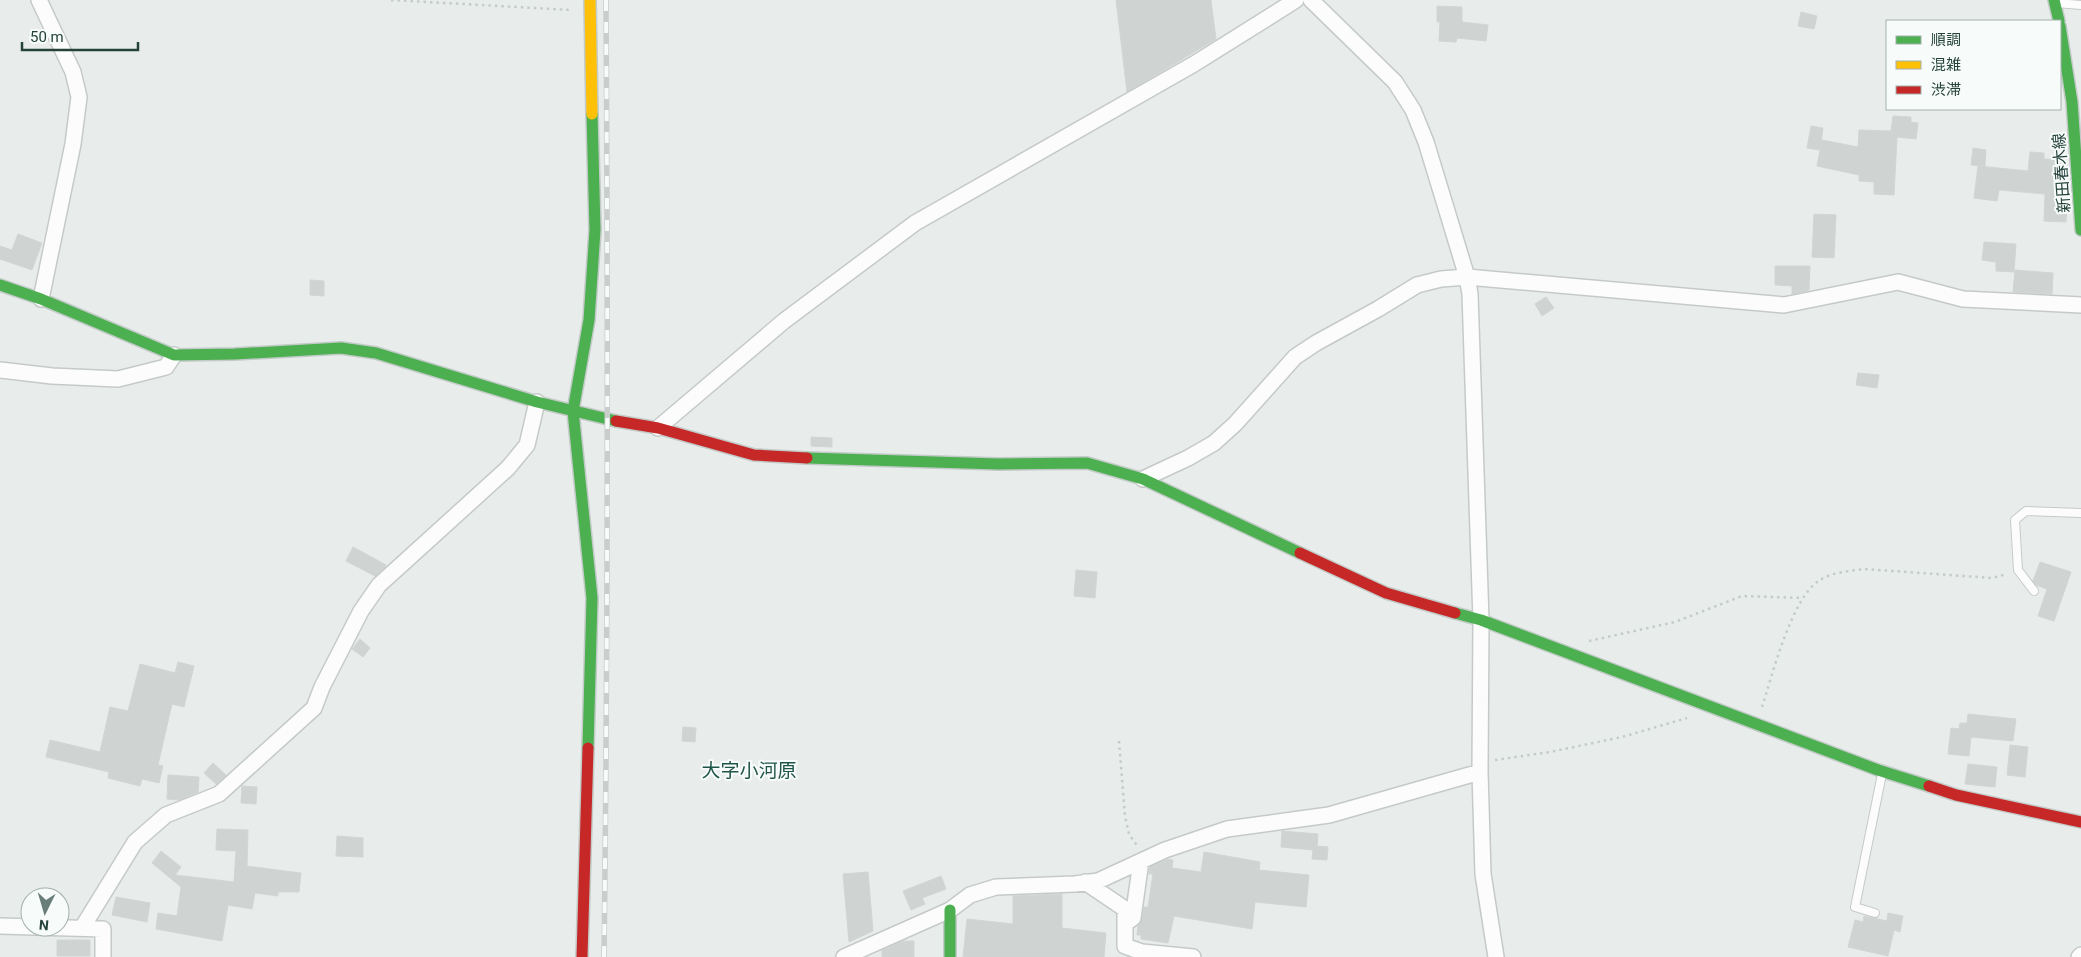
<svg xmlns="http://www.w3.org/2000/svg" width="2081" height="957" viewBox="0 0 2081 957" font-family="Roboto,'Noto Sans JP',sans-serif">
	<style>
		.building { fill: #cfd4d2; stroke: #d1d6d4 }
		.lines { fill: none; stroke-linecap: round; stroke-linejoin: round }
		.lane-casing { stroke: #c5cac8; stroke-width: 10 }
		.street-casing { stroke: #c5cac8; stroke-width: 18 }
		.fast-casing { stroke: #c3cbc8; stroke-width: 14 }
		.slow-casing { stroke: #c3cbc8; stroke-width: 14 }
		.jam-casing { stroke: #c3cbc8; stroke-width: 14 }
		.path { stroke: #c3ccca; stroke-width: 2.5; stroke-dasharray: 2.5 4; stroke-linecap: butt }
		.lane { stroke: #fcfcfc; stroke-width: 8 }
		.street { stroke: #fcfcfc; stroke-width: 15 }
		.fast { stroke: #4caf50; stroke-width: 11 }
		.slow { stroke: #ffc107; stroke-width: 11 }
		.jam { stroke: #c62828; stroke-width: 11 }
		.rail-casing { stroke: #c9cdcc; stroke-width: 5.5 }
		.rail { stroke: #f7fbf9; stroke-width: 4; stroke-dasharray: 11; stroke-linecap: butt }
		.labels { text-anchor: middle; stroke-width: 4; stroke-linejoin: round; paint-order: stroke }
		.street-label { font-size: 16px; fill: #24423a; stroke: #f7fbf9 }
		.quarter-label { font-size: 19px; fill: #1f5548; stroke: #f7fbf9 }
	</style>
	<rect width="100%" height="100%" fill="#e8edeb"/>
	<path class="building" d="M1116,0H1211L1216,39L1127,92Z
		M1437,6L1462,7V22L1488,25L1486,41L1457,38L1456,42L1439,41L1440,22H1437Z
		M1801,12L1817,16L1814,29L1798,26Z
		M1893,116L1911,117V122L1918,123L1916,139L1897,137L1894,195L1874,194V182L1859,181V175L1817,166L1822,140L1858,147L1859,130L1891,131Z
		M1811,126L1823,128L1820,150L1807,148Z
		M1973,148L1986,150L1985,166L1971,165Z
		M2030,152L2044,153V159L2064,160L2067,203L2066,222L2044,221L2045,194L1999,190L1997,201L1974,198L1978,166L2028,171Z
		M1814,214L1836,215L1834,258L1812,257Z
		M18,234L42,243L32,270L0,259V246L12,250Z
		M1984,242L2016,244L2014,272L1996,271V262L1982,260Z
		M1775,266H1810L1809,290L1792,294V286L1775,285Z
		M2015,270L2053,273L2052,294L2013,292Z
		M310,280L324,281V296L310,295Z
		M1546,297L1554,308L1542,316L1535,304Z
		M1858,373L1879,375L1877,388L1856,385Z
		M811,437L832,438V447L811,446Z
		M353,547L386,565L384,568L375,576L346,561Z
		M2040,562L2071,572L2054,621L2038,616L2047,589L2036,585L2033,581Z
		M1076,570L1097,572L1095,598L1074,596Z
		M360,639L370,648L363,657L352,649Z
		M178,662L194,666L184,707L172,704L158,765L163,766L159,783L142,779L140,786L108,778L109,772L46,757L50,740L100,752L110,707L128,711L140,664L175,673Z
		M1968,714L2016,719L2013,741L1971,737L1969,756L1948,754L1951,728L1959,729L1960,723H1967Z
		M683,727L696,728L695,742L682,741Z
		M2010,745L2028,747L2025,777L2007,775Z
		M213,763L226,775L216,784L204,773Z
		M1968,764L1997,767L1995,787L1965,784Z
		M168,775L199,777L198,792L179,800L167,799Z
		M242,786L257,787L256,804L241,803Z
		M217,829L248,830L247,866L301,873L299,892H278V896L255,893L252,909L228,905L222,941L156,929L158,913L177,916L181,887L152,863L161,851L181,867L175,875L234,882L236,851L216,850Z
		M1282,831L1318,834L1317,846L1328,847L1327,860L1312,859L1313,850L1281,847Z
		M337,836L363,838V857L336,856Z
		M1204,852L1260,862L1259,870L1309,875L1306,907L1255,902L1252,929L1174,916L1168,943L1141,939V935H1137L1138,926L1142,920L1144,907H1148L1153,874H1149L1150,867L1168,859L1173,860L1172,868L1201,872Z
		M868,872L873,931L849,942L843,874Z
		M941,876L946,889L922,898L925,904L911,910L903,891Z
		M1062,894V928L1106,933L1104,957H963L967,919L1013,924V896Z
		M116,897L150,903L147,922L112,915Z
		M1888,913L1903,916L1900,932L1894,930L1888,956L1848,947L1855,920L1863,922L1864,916L1887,921Z
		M57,940H90V956H57Z
		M904,941H914V957H882V950Z"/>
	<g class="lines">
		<g class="lane-casing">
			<path id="lane" d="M2056,3L2081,5
				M2034,591L2018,570L2015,520L2026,511L2081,513
				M1875,913L1855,907L1882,774"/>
		</g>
		<g class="street-casing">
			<path id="street" d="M39,0L73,72L79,97L73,144L41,299
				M1311,0L1395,82L1413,110L1426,142L1467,277L1470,294L1481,620L1480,772L1483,874L1496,957
				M0,370L52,376L118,379L166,367L174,355
				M658,428L784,321L915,223L1194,64L1296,0
				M1143,479L1188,458L1214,443L1235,424L1295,357L1316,343L1378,309L1417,285L1441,279L1467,277L1784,305L1898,282L1963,299L2081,305
				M1085,882L1125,909V946L1142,952L1193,957
				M1126,923L1133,918L1141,861
				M0,926L103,929V957
				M82,928L135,842L166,815L219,794L314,708L322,687L361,611L379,585L508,468L527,445L537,402
				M844,957L950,910L970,895L996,887L1075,884L1098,881L1165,850L1227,829L1329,815L1480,772
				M2079,957L2081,955"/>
		</g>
		<g class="fast-casing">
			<path id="fast" d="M2054,0L2059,21
				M2060,26L2072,102L2081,230
				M0,285L41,299L174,355L235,354L341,348L376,353L537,402L616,421
				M807,458L998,464L1087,463L1143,479L1300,553
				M1455,613L1481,620L1878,770L1929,786
				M588,748L592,598L573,411L589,320L595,230L592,114
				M950,910V957"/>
		</g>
		<g class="slow-casing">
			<path id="slow" d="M590,0L592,114"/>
		</g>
		<g class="jam-casing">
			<path id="jam" d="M616,421L658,428L754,455L807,458
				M1300,553L1386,593L1455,613
				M1929,786L1956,795L2081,822
				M582,957L588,748"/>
		</g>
		<path class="path" d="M391,0L571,10
			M1589,641L1675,622L1742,596L1803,598
			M1762,707C1772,676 1792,596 1820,580C1832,572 1851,571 1864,569L1992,578L2007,574
			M1119,741L1125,816L1129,834L1138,847
			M1495,760L1550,752L1622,737L1687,718"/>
		<use href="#lane" class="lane"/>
		<use href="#street" class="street"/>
		<use href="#fast" class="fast"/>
		<use href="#slow" class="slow"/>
		<use href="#jam" class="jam"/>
		<g class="rail-casing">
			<path id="rail" d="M604,957C608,638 608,319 606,0"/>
		</g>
		<use href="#rail" class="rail"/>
	</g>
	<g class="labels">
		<g class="street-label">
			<text transform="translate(2061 173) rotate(-94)" y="6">新田春木線</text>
		</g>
		<g class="quarter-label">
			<text x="749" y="777">大字小河原</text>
		</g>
	</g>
	<rect x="1886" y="20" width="175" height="90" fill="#f7fbf9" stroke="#a3b1ad"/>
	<rect x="1896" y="36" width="25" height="8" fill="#4caf50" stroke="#a3b1ad"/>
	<text x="1931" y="45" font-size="15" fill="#24423a">順調</text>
	<rect x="1896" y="61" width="25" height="8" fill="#ffc107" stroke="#a3b1ad"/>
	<text x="1931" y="70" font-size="15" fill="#24423a">混雑</text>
	<rect x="1896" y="86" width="25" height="8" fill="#c62828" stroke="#a3b1ad"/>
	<text x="1931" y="95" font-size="15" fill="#24423a">渋滞</text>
	<g transform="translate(45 912) rotate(185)"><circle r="24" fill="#f7fbf9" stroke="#a3b1ad"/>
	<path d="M0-4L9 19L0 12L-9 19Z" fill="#697e78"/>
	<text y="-8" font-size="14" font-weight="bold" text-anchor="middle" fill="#24423a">N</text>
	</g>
	<path d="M22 42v8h116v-8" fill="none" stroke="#24423a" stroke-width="2.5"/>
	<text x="30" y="42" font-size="15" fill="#24423a" stroke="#f7fbf9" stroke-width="4" paint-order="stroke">50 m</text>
</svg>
